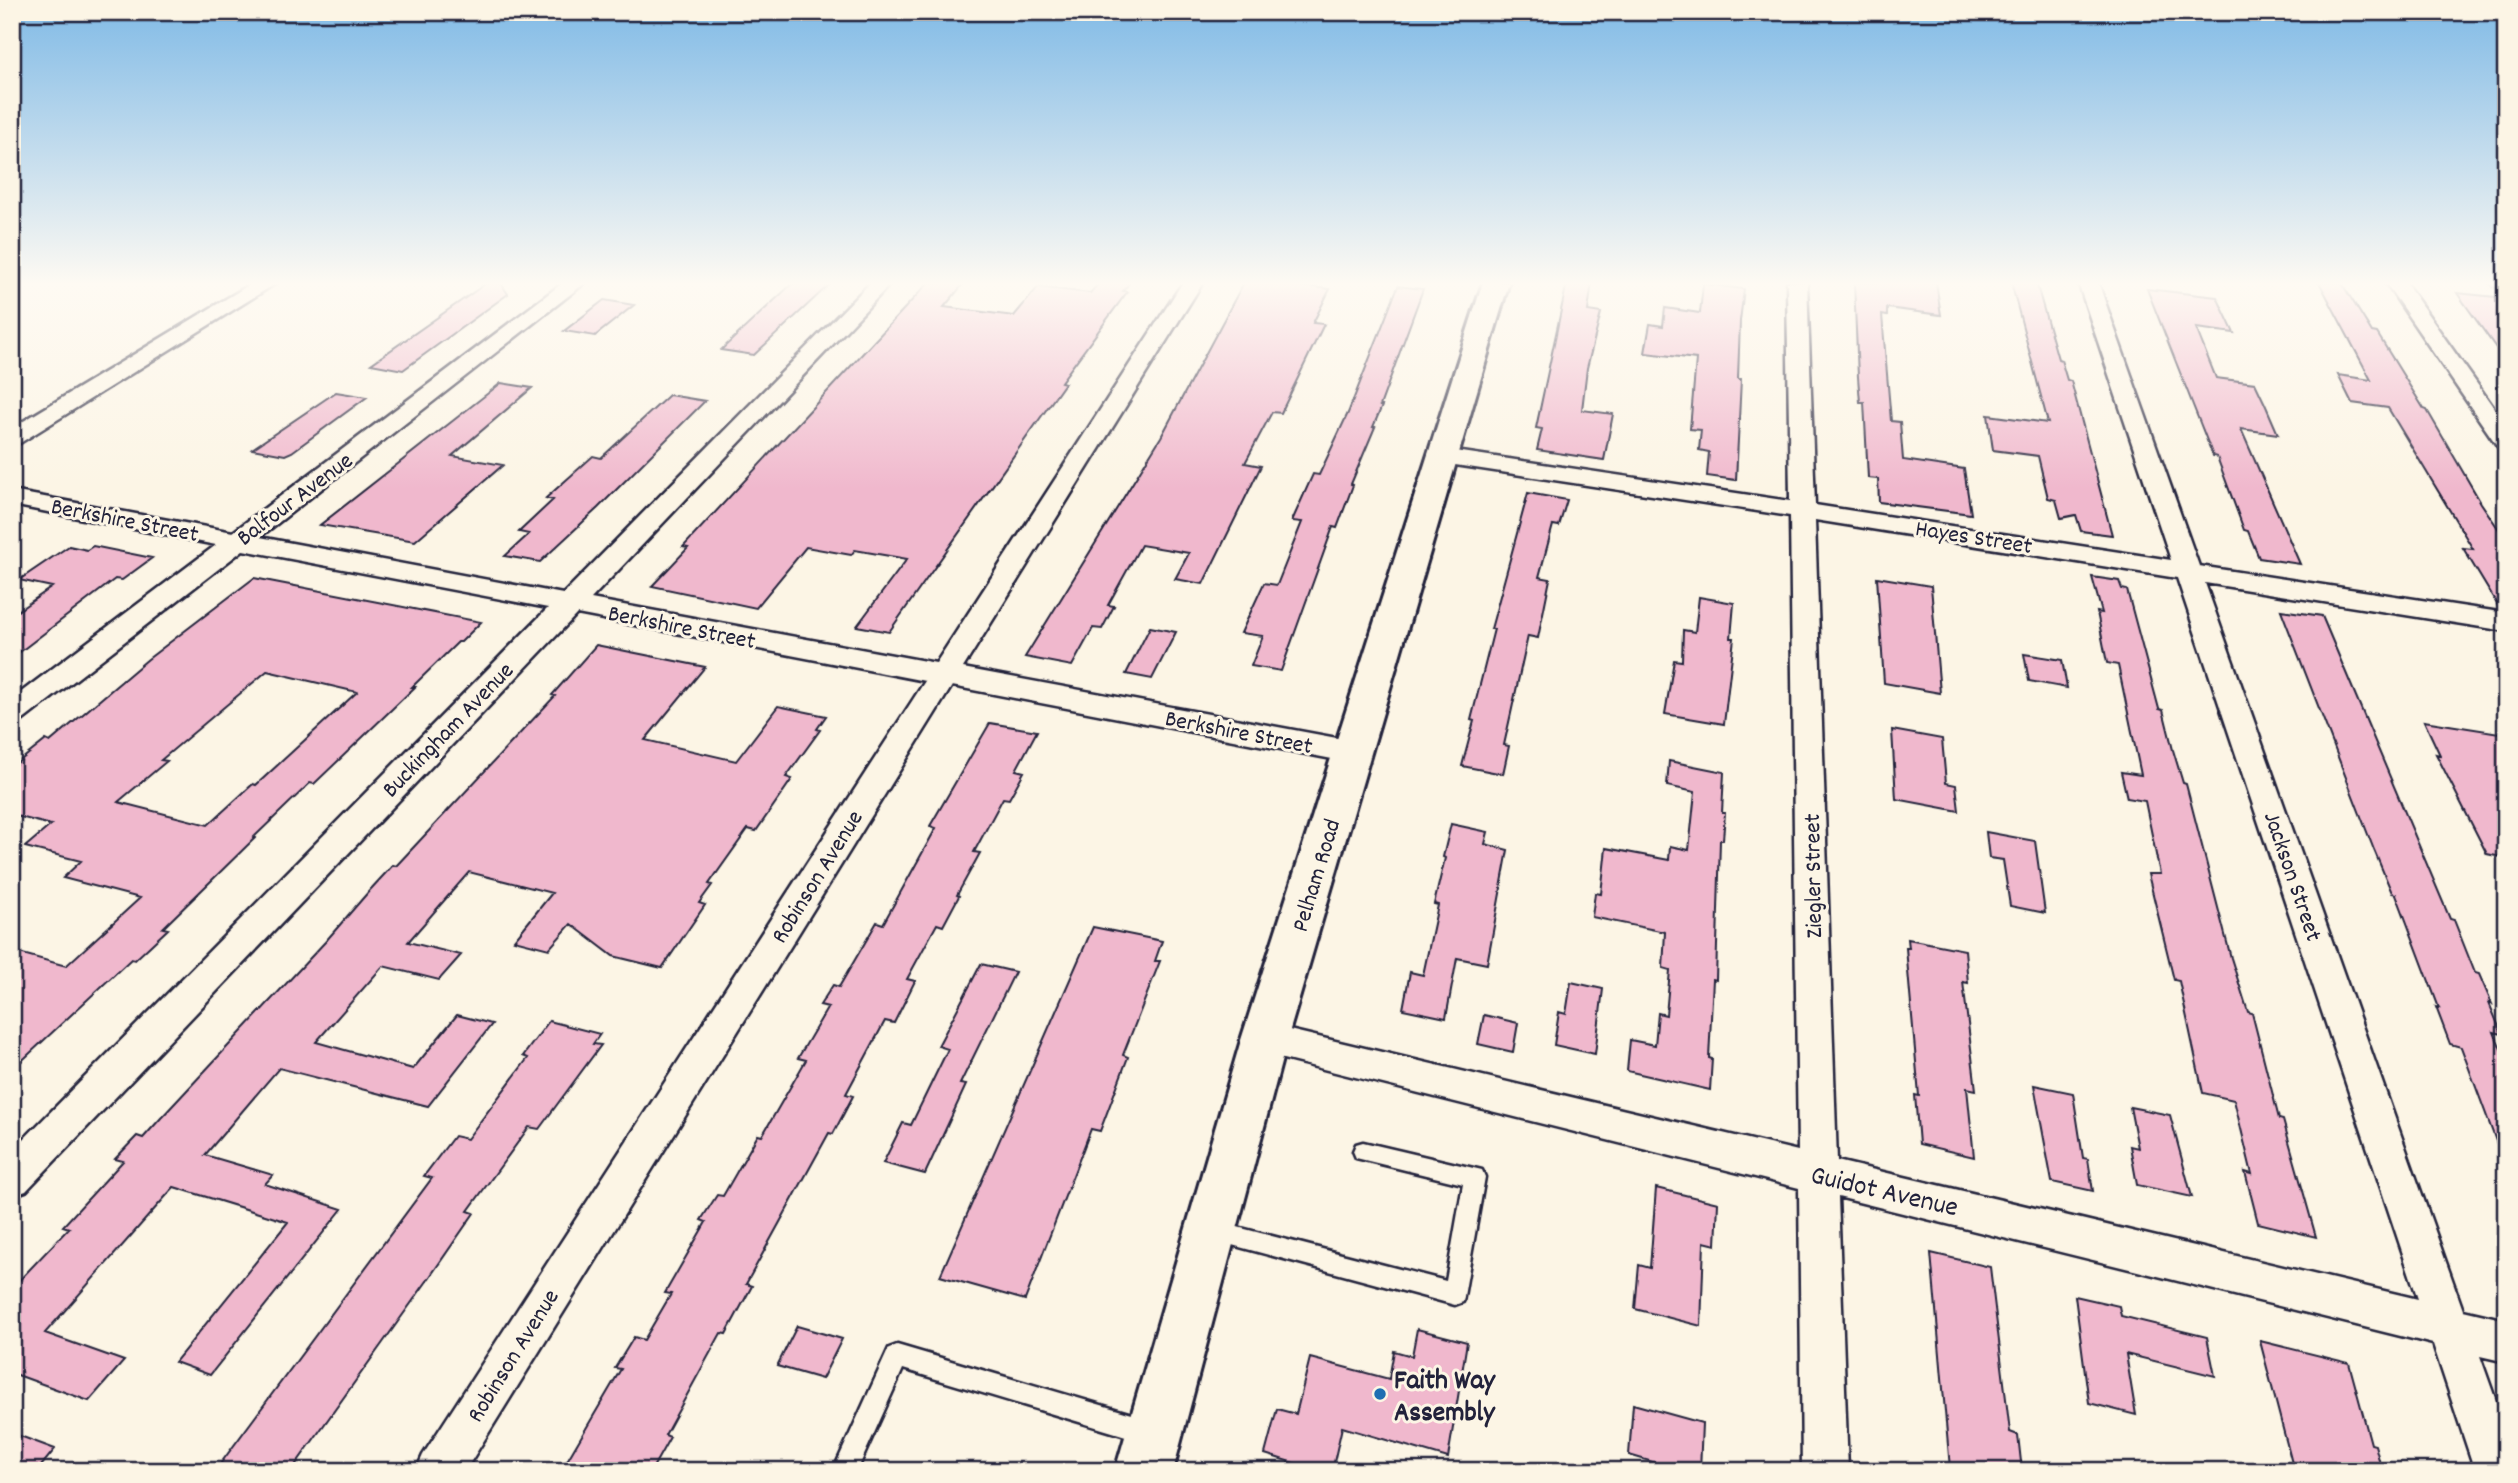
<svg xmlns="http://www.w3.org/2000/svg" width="2518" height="1483" viewBox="0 0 2518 1483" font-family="Dekko,sans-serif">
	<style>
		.building { fill: #f0b8cd; stroke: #22223b; stroke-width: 2; fill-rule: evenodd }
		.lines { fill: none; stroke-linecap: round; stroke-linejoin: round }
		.lane-casing { stroke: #22223b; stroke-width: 5 }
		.street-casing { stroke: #22223b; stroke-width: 5 }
		.secondary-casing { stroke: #22223b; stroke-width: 6 }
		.lane { fill: #fcf5e5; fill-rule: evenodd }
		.street { fill: #fcf5e5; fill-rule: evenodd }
		.secondary { fill: #fcf5e5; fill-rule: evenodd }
		.poi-dot { fill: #1f6fb2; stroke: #fcf5e5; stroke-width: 2.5 }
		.labels { text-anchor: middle; stroke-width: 6; stroke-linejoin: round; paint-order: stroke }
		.street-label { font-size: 24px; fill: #22223b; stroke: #fcf5e5 }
		.near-street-label { font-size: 28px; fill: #22223b; stroke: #fcf5e5 }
		.near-poi-label { font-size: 28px; font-weight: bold; fill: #22223b; stroke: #fcf5e5; text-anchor: start }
	</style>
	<rect width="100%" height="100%" fill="#fcf5e5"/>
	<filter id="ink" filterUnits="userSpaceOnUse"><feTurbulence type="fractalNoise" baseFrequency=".0143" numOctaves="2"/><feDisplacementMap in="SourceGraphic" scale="14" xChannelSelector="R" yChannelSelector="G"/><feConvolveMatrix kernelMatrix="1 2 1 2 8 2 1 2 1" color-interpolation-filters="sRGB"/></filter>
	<g filter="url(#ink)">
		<path class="building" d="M488,282H500L508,294L403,370L371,364Z
			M794,282H832L754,355L721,350Z
			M929,282H965L944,307L1014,316L1038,287L1090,293L1100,282H1130L1123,291L1127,292L1061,382L1065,383L889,632L857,626L907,559L855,550L851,555L806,547L756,608L652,586L688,548L683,547Z
			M1244,282H1271L1330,289L1313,323L1324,324L1281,413L1272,412L1245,463L1261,466L1203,584L1175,579L1189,553L1141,545L1108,605L1114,606L1102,629L1093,628L1072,666L1025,657L1161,437Z
			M1567,282H1592L1588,311L1601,313L1587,368L1582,410L1613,414L1604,460L1537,450L1542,429L1536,428Z
			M1854,282H1936L1941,315L1887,308V316L1882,315L1891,421L1900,422L1903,460L1964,469L1971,514L1879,502L1878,479L1868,478L1864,402H1860L1858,377Z
			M2011,282H2036L2058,359L2061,360L2067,380L2071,381L2112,535L2081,531L2076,515L2061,518L2056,500L2048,498L2038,456L1993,450L1988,415L2048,423Z
			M2319,282H2341L2372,332L2377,333L2424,409L2427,410L2481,503L2506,540V610L2500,609L2463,548L2473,549L2388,408L2352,403L2338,375L2371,380Z
			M1703,284L1744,289L1740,321L1738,379H1741L1736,480L1707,476L1709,452L1699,450L1701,430L1690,429L1696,359L1645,353L1650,324L1663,326L1665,308L1700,313Z
			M1398,286L1423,289L1380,406H1382L1373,427H1375L1351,484L1353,485L1337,528L1333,527L1281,671L1251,666L1263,636L1241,633L1264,583L1277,585L1302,522L1292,521L1313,474L1319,475L1348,413Z
			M2147,289L2217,297L2234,333L2196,328L2216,378L2255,383L2265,404L2278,434L2241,429L2300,564L2259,558L2248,531L2244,530L2217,457L2213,456L2204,433Z
			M2457,293L2496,297L2506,311V362Z
			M604,300L634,305L595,336L564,331Z
			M501,383L532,388L452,456L503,465L415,541L320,525Z
			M336,392L367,397L292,452L285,455L252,449Z
			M669,395L705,401L598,508L540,562L505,556L529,534L519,532L553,500L546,498L593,456L601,458Z
			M1528,493L1567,500L1559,526L1553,525L1539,577L1550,579L1538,638L1528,636L1504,745L1509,746L1503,774L1462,766L1474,721L1471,720L1494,629H1491Z
			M69,546L87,550L93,546L152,558L122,580L115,579L12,658V615L52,587L19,580Z
			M1877,577L1931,586L1940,693L1884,683Z
			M2092,577L2119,581L2122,589L2127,590L2159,709L2163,710L2173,750L2183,783L2186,784L2231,958L2248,1012L2252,1013L2279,1119L2283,1120L2316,1237L2258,1223L2245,1172L2252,1174L2234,1100L2203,1093L2179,981L2174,980L2148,874H2160L2145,801L2127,798L2121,772L2141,775L2118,665L2107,663L2097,612L2102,613Z
			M254,578L481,622L461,642H458L412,687H415L314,784L310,783L253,838H255L163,928L168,929L135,960L131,959L12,1070V951L66,966L140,898L63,878L81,861L25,847L51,825L12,815V767L46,740L50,742L148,659ZM267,671L357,692L256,785L253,784L208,825L118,802L167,761L161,760Z
			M1699,597L1734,603L1731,638H1734L1724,724L1665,714L1674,660L1682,661L1683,630L1695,632Z
			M2281,610L2322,616L2450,919L2454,920L2475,973L2479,974L2492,1004L2489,1003L2502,1034L2494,1032L2506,1061V1159L2503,1160L2461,1047L2450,1044L2436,1007L2439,1008L2396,894L2392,893L2374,850Z
			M1150,627L1176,632L1152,679L1126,674Z
			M596,645L705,667L645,740L736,761L778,706L826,716L817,729L820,730L786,777L792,779L756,831L748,829L709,884L712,885L699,903L705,905L662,968L613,956L571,924L549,949L514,940L552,893L469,872L408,942L461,955L439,980L383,966L316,1042L413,1069L457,1015L492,1024L428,1106L279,1068L205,1155L273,1175L265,1184L342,1209L210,1375L175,1362L288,1222L174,1187L45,1333L124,1361L89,1401L12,1373V1288L69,1228L63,1226L123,1161L115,1159L137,1136L143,1138L161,1118L325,942L370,890L393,865L396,866L555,696L552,695Z
			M2024,654L2062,660L2067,688L2029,681Z
			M2424,721L2506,734V858L2487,854L2436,754L2440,755Z
			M990,723L1037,731L1016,770L1024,772L1009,799L1003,798L974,852L980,853L957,895L959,896L943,926L937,924L907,979L915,981L894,1023L885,1021L846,1094L853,1096L833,1134L829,1133L746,1284L752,1286L726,1334L721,1333L665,1435L670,1437L651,1471H561L621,1369L615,1368L634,1337L644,1340L671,1294L665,1293L706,1222L701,1220L717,1195L723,1196L758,1135L762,1136L806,1060L798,1058L828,1007L820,1005L833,985L839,987L877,922L883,924L936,828L930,826Z
			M1892,730L1942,739L1946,783L1956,785L1959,811L1896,799Z
			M1669,761L1724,772L1722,813H1725L1723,840H1720L1716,980L1713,979L1709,1058L1712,1059L1710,1090L1627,1071L1630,1040L1655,1045L1658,1013L1666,1015L1670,970L1663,968L1665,932L1592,917L1595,893L1601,894L1606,848L1669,860L1670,846L1689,850L1695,792L1667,786Z
			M1451,824L1488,832L1485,844L1508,850L1487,964L1457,958L1446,1018L1403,1009L1410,972L1423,975L1438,905L1434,904L1445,858L1443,857Z
			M1986,832L2035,841L2045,913L2010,906L2003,860L1989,858Z
			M1093,927L1162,941L1155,961H1160L1123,1055L1128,1057L1100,1131L1091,1129L1025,1300L940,1276Z
			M1908,939L1965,950L1968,983L1963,982L1976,1090L1967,1088L1974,1157L1919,1144L1915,1095L1919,1096L1906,948H1909Z
			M981,964L1015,972L960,1084L966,1085L925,1174L883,1163L903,1123L911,1125L948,1049L938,1046Z
			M1571,982L1603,989L1595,1054L1554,1045L1559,1012L1566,1014Z
			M1484,1015L1518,1023L1513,1052L1478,1044Z
			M549,1021L600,1034L593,1044L601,1045L539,1129L529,1127L468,1211L474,1213L427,1281L291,1471H215L432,1178L424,1176L454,1136L467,1139L528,1058L523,1056Z
			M2034,1085L2073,1093L2083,1158L2088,1159L2093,1191L2052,1182Z
			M2130,1107L2170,1115L2192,1197L2137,1185L2130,1146L2138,1148Z
			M1656,1188L1718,1203L1716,1245L1704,1242L1701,1326L1635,1309L1639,1265L1650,1268Z
			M1931,1253L1990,1267L2010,1432L2018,1435L2022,1471H1962L1950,1468Z
			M2075,1296L2119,1306L2121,1316L2207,1337L2215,1376L2126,1354L2136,1415L2089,1403Z
			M797,1326L842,1339L822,1379L777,1366Z
			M1417,1329L1467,1342L1448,1458L1342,1427L1332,1471H1319L1265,1454L1277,1409L1296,1414L1310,1358L1389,1379L1394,1351L1412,1356Z
			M2260,1341L2349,1363L2371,1444L2375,1445L2382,1471H2294Z
			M1633,1404L1702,1423L1700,1471H1683L1629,1455Z
			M12,1433L55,1449L37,1471H12Z"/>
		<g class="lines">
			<g class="lane-casing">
				<path id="lane" d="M1363,1142L1482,1170L1485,1177L1463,1302L1455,1305L1206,1238L1203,1231L1206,1224L1214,1221L1446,1281L1463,1184L1356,1158L1353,1151L1356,1144Z
					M897,1345L1149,1419L1157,1423L1161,1431L1157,1439L1149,1443L903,1369L857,1471H833L889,1348Z"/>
			</g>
			<g class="street-casing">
				<path id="street" d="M254,282H278L20,443L12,445V428Z
					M564,282H586L260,537L563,594L871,282H892L591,599L936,663L1183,282H1203L963,668L1353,741L1364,744L1368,752L1364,760L1353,763L952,686L465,1471H416L423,1455L925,681L577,614L26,1191L12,1196V1151L548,608L243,550L22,721L12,724V699L216,545L12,505V491L233,532Z
					M1787,282H1807L1815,505L2171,560L2078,282H2098L2199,566L2506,613V631L2205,583L2463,1310L2506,1320V1362L2480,1356L2506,1429V1471H2475L2433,1344L1838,1197L1848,1471H1802L1799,1188L1251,1051L1246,1040L1251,1029L1264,1024L1798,1151L1790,516L1442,463L1434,461L1430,456L1434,451L1442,449L1790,501ZM1815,520L2177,578L2418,1299L1837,1161Z
					M2385,282H2405L2506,425V449L2498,447Z
					M2490,282H2506V288L2493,286Z"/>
			</g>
			<g class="secondary-casing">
				<path id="secondary" d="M1483,282H1509L1287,1040L1173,1471H1115L1241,1040Z"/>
			</g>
			<use href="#lane" class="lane"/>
			<use href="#street" class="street"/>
			<use href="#secondary" class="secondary"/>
		</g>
	</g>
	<linearGradient id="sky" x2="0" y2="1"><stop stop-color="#80bae6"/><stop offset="0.58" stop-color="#fefaf3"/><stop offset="1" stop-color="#fefaf3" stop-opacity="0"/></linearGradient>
	<rect width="2518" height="489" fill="url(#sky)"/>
	<circle class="poi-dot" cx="1380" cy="1394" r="7"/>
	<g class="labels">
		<g class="street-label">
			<text transform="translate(294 498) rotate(-37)" y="8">Balfour Avenue</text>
			<text transform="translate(125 519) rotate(11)" y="8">Berkshire Street</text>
			<text transform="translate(1974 536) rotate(9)" y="8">Hayes Street</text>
			<text transform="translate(682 626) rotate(11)" y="8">Berkshire Street</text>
			<text transform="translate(447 729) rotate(-46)" y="8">Buckingham Avenue</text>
			<text transform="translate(1239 731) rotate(11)" y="8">Berkshire Street</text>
			<text transform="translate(1315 875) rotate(-73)" y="8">Pelham Road</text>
			<text transform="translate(816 876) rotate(-58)" y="8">Robinson Avenue</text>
			<text transform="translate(1812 876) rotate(-91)" y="8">Ziegler Street</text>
			<text transform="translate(2294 876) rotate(71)" y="8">Jackson Street</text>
			<text transform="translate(512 1355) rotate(-58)" y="8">Robinson Avenue</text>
		</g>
		<g class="near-street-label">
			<text transform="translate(1885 1189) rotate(13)" y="10">Guidot Avenue</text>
		</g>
		<g class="near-poi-label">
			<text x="1394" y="1388">Faith Way<tspan x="1394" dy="32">Assembly</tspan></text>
		</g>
	</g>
	<rect width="2518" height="1483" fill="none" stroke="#fcf5e5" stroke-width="42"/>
	<rect x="21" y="21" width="2476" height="1441" fill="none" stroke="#22223b" stroke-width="2.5" filter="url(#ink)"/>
</svg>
